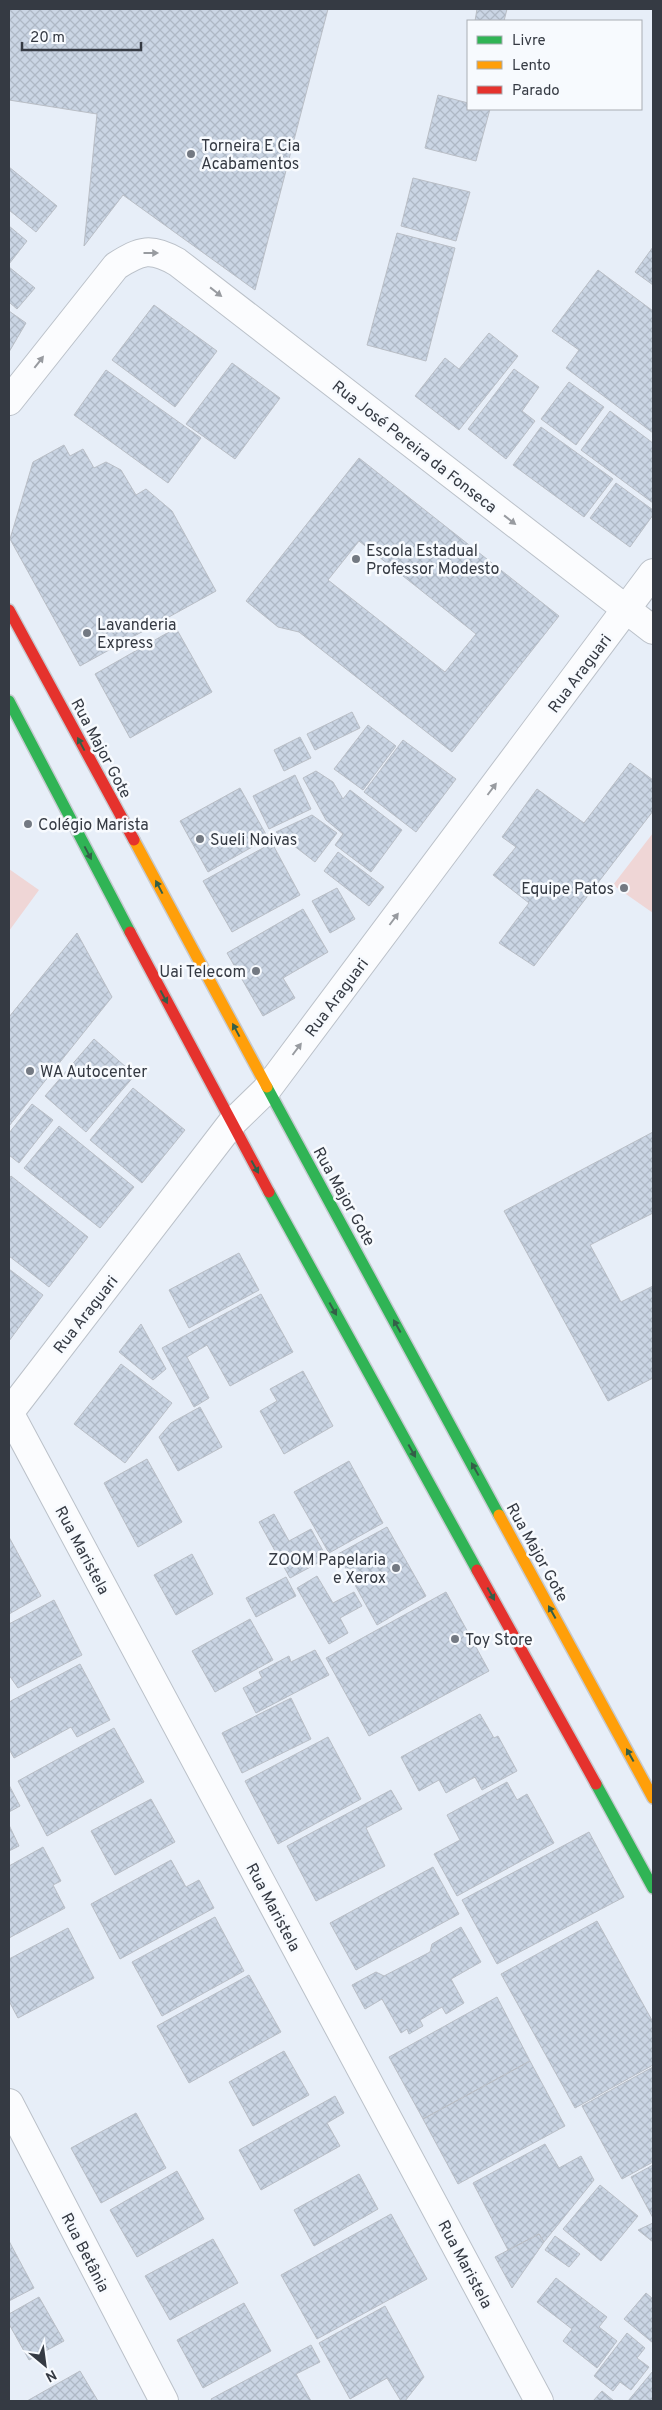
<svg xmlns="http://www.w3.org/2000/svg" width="662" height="2410" viewBox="0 0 662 2410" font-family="Overpass,sans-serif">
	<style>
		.park { fill: #efd6d6 }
		.building { fill: url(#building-cross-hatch); stroke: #b9bec6; fill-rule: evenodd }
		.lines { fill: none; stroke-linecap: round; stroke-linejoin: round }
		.street-casing { stroke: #bbc1c9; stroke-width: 30 }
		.fast-casing { stroke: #c6cad0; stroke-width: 14 }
		.slow-casing { stroke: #c6cad0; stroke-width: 14 }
		.jam-casing { stroke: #c6cad0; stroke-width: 14 }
		.street { stroke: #fbfcfe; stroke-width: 28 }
		.fast { stroke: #30b455; stroke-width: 11 }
		.slow { stroke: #ff9f0a; stroke-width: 11 }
		.jam { stroke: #e5322d; stroke-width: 11 }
		.oneway { fill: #989ba0 }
		.oneway2 { fill: #345f48 }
		.poi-dot { fill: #737982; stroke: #f7fafe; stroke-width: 2 }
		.labels { text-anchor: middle; stroke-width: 5; stroke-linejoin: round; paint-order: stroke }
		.poi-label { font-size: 16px; fill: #353a43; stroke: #f7fafe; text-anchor: start }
		.street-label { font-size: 16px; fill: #353a43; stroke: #f7fafe }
	</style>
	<defs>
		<pattern id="building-cross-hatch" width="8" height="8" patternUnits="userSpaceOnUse" patternTransform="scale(1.25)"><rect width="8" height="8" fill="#cad5e4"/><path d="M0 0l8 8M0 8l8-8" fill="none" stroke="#aeb8c5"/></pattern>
	</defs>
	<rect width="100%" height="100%" fill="#e7eef8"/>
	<path class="park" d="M653,833V913L613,885Z
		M9,869L39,890L9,931Z"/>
	<path class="building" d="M9,9H328L255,290L123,195L84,246L97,114L9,100Z
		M477,9H507L504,21H475Z
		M438,95L468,103V109H490L476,161L425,148Z
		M9,167L57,206L36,232L9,210Z
		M413,178L470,192L456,241L401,226Z
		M9,226L27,241L9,264Z
		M397,233L455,248L426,361L367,345Z
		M653,247V285L635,272Z
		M9,267L35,288L17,309L9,302Z
		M598,270L653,311V433L566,368L579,350L552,331Z
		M154,305L217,351L175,407L112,360Z
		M9,311L26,323L9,352Z
		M489,333L518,356L459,430L415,396L445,358L459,369Z
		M232,363L280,398L235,459L186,424Z
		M514,369L539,387L522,411L535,421L506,459L468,429Z
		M106,370L201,438L168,483L74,415Z
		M569,382L604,407L576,445L541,419Z
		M610,411L653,443V503L581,450Z
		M541,427L613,479L584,517L513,465Z
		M64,445L70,456L83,449L94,468L106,462L121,470L136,495L146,489L172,511L216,591L80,666L10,539L33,462Z
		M359,458L559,616L452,752L299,632L278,627L246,601ZM359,541L476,634L445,672L328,580Z
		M616,483L653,510V515L630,547L590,518Z
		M176,628L212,692L130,738L95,674Z
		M352,712L360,728L315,750L307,734Z
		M368,725L396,746L363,790L334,769Z
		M300,737L311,758L284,771L274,750Z
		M403,740L456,779L416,832L364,792Z
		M630,763L653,780V811L534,966L499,943L529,903L493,875L516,847L502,837L537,789L584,823Z
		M316,771L333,782L343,799L350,790L402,830L371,872L335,845L343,834L326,820L303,778Z
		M295,775L311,809L269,829L253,796Z
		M240,788L268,838L208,872L180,821Z
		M312,815L337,833L315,862L276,832Z
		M272,843L300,895L232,932L203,881Z
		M338,852L384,887L369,906L324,871Z
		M337,888L355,919L330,933L312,901Z
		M303,909L328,952L283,978L295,998L263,1016L227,953Z
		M77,933L112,997L9,1126V1017Z
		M94,1039L135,1075L86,1132L45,1096Z
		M133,1088L185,1130L142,1183L90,1140Z
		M32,1104L53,1120L19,1163L9,1155V1133Z
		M59,1126L134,1187L100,1228L24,1168Z
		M653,1132V1213L590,1245L621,1302L653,1286V1378L608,1401L504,1211Z
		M11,1176L88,1237L49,1287L9,1256V1179Z
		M239,1253L259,1290L189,1328L169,1290Z
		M9,1269L43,1295L9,1341Z
		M261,1294L293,1352L230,1386L207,1345L187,1357L209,1398L194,1407L162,1348Z
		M141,1324L166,1369L153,1380L119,1352Z
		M121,1364L172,1403L125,1463L74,1424Z
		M303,1371L333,1426L284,1454L260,1411L277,1401L270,1389Z
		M200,1407L222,1447L178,1471L159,1437L171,1423Z
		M147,1459L182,1522L138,1547L104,1483Z
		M349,1461L383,1523L329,1553L294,1492Z
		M274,1514L289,1541L311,1529L327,1558L290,1578L259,1522Z
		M387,1527L426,1596L377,1625L338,1554Z
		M9,1537L41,1596L9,1614Z
		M192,1554L213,1594L176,1615L154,1575Z
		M317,1576L333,1603L354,1592L362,1606L340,1618L348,1633L329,1644L297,1588Z
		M286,1577L296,1596L256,1617L246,1598Z
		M446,1592L489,1671L369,1736L326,1658Z
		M54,1600L82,1655L18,1688L9,1675V1624Z
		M250,1619L273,1660L215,1692L192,1651Z
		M315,1650L329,1675L256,1713L243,1688L262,1678L259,1672L289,1656L291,1662Z
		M80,1664L110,1720L77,1737L71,1727L14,1758L9,1749V1702Z
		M291,1698L311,1739L242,1773L222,1733Z
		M480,1714L494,1738L498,1736L517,1771L482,1790L475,1777L446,1793L439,1780L419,1791L401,1757Z
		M114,1728L144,1782L47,1836L18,1781Z
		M328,1737L361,1799L278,1844L245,1781Z
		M507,1782L517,1800L527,1794L554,1843L457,1896L434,1854L460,1840L447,1815Z
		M9,1785L20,1806L9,1812Z
		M391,1790L402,1809L366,1828L385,1866L316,1901L287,1846Z
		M151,1799L175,1842L115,1875L91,1831Z
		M9,1825L19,1846L9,1851Z
		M589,1832L624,1897L497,1964L462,1900Z
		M43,1847L61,1881L53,1885L65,1908L9,1938V1866Z
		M171,1860L186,1887L199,1880L214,1908L120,1959L91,1904Z
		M433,1867L459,1914L356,1970L330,1923Z
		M215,1917L244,1971L162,2016L132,1962Z
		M597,1921L653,2022V2065L575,2108L501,1974Z
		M461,1927L481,1962L451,1979L464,2003L446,2014L442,2007L420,2020L423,2026L409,2034L407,2029L401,2033L382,1999L365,2009L352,1985L376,1972L384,1976L430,1952L432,1944Z
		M68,1928L94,1978L18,2018L9,2001V1959Z
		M249,1975L281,2032L189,2083L157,2026Z
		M497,1997L530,2061L423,2119L389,2057Z
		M284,2051L309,2095L253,2126L229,2082Z
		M530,2061L565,2126L458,2184L423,2119Z
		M653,2067V2162L622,2179L582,2106Z
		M335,2096L344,2113L327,2123L340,2146L261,2190L239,2150Z
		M136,2113L166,2168L101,2203L71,2148Z
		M545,2144L559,2168L581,2156L594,2180L544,2242L539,2234L508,2250L473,2183Z
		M653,2165V2218L631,2177Z
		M177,2171L204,2219L137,2257L110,2210Z
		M359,2174L378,2209L314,2246L294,2210Z
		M600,2185L638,2216L601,2261L563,2229Z
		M391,2214L427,2279L317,2339L281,2275Z
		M653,2223V2242L638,2230Z
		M539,2234L544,2242L512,2288L495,2257Z
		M555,2236L580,2254L569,2267L545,2250Z
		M213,2239L238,2283L170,2320L145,2276Z
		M9,2241L34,2288L9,2301Z
		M556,2278L607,2317L599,2327L617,2341L597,2368L563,2341L572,2329L537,2302Z
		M646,2293L653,2299V2343L624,2319Z
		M39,2297L64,2341L29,2360L9,2324V2314Z
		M244,2303L271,2351L203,2388L177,2340Z
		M385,2306L424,2377L405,2401H401L387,2378L350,2399L319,2343Z
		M627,2333L645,2348L637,2358L649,2367L631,2390L620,2382L613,2391L594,2376Z
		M311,2345L320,2362L296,2374L311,2401H212L211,2399Z
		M80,2371L98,2401H27Z
		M653,2371V2401H628Z
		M602,2391L614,2401H593Z"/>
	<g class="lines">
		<g class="street-casing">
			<path id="street" d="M9,401L116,266C141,250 151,247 177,262L653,630
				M9,1412L539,2401
				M9,1413L231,1124L268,1088L653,573
				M9,2103L164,2401"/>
		</g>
		<g class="fast-casing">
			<path id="fast" d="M9,701L130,932
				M267,1087L499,1515
				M269,1192L477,1570
				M596,1784L653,1888"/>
		</g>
		<g class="slow-casing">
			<path id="slow" d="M134,840L267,1087
				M499,1515L653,1798"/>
		</g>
		<g class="jam-casing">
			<path id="jam" d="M9,610L134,840
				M130,932L269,1192
				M477,1570L596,1784"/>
		</g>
		<use href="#street" class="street"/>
		<use href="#fast" class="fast"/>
		<use href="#slow" class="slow"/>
		<use href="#jam" class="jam"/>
	</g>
	<defs><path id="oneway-solid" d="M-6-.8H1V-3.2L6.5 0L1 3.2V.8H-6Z" transform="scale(1.25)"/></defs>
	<g class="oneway">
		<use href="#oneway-solid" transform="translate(151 253)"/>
		<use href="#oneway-solid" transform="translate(216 292) rotate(38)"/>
		<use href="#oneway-solid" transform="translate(39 362) rotate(-52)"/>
		<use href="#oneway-solid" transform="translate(510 520) rotate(38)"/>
		<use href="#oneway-solid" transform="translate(492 789) rotate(-53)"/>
		<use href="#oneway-solid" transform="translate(394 919) rotate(-53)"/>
		<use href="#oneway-solid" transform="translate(297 1049) rotate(-53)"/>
	</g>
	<g class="oneway2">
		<use href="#oneway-solid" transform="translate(81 744) rotate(-118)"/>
		<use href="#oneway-solid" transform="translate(88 853) rotate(62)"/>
		<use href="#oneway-solid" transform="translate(159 887) rotate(-118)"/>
		<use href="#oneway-solid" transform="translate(164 997) rotate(62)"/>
		<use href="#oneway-solid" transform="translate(236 1030) rotate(-118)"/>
		<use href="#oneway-solid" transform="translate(255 1167) rotate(61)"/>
		<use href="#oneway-solid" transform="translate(333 1309) rotate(61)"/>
		<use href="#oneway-solid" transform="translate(397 1326) rotate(-119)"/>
		<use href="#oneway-solid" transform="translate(412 1451) rotate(61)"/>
		<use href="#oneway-solid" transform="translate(475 1469) rotate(-119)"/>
		<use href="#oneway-solid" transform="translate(491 1594) rotate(61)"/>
		<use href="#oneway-solid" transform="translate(552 1612) rotate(-119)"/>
		<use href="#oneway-solid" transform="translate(630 1755) rotate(-119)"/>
	</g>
	<g class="poi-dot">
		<circle cx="191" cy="154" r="5"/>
		<circle cx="356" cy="559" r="5"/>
		<circle cx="87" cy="633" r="5"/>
		<circle cx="28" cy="824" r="5"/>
		<circle cx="200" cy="839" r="5"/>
		<circle cx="624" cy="888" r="5"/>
		<circle cx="256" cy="971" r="5"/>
		<circle cx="30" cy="1071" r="5"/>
		<circle cx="396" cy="1568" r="5"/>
		<circle cx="455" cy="1639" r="5"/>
	</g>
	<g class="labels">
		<g class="poi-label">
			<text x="201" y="151">Torneira E Cia<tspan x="201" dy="18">Acabamentos</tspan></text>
			<text x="366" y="556">Escola Estadual<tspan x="366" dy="18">Professor Modesto</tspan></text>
			<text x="97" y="630">Lavanderia<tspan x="97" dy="18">Express</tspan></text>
			<text x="38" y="830">Colégio Marista</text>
			<text x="210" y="845">Sueli Noivas</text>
			<text x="614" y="894" text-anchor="end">Equipe Patos</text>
			<text x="246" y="977" text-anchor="end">Uai Telecom</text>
			<text x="40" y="1077">WA Autocenter</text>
			<text x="386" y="1565" text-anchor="end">ZOOM Papelaria<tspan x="386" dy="18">e Xerox</tspan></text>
			<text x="465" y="1645">Toy Store</text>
		</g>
		<g class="street-label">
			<text transform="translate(415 446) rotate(38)" y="6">Rua José Pereira da Fonseca</text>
			<text transform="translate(579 673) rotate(-53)" y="6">Rua Araguari</text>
			<text transform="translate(102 748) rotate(62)" y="6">Rua Major Gote</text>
			<text transform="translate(336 997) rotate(-53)" y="6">Rua Araguari</text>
			<text transform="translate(345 1196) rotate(61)" y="6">Rua Major Gote</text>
			<text transform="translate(85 1314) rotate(-52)" y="6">Rua Araguari</text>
			<text transform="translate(83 1550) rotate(62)" y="6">Rua Maristela</text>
			<text transform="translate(538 1552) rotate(61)" y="6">Rua Major Gote</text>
			<text transform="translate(274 1907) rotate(62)" y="6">Rua Maristela</text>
			<text transform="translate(86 2252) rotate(63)" y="6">Rua Betânia</text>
			<text transform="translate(466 2264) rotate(62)" y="6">Rua Maristela</text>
		</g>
	</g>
	<rect width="662" height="2410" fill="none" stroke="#353a43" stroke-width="20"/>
	<rect x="467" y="20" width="175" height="90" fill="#f7fafe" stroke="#a9adb3"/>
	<rect x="477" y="36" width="25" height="8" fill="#30b455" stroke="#a9adb3"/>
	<text x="512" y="45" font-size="15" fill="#353a43">Livre</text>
	<rect x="477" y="61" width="25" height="8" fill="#ff9f0a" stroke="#a9adb3"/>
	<text x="512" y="70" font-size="15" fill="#353a43">Lento</text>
	<rect x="477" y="86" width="25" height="8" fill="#e5322d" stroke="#a9adb3"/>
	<text x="512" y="95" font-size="15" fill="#353a43">Parado</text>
	<g transform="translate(45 2365) rotate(151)" stroke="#f7fafe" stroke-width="4" paint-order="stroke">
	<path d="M0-4L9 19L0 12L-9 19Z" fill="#353a43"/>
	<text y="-8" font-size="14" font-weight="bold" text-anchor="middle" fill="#353a43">N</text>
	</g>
	<path d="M22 42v8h119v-8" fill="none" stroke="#353a43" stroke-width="2.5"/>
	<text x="30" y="42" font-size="15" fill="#353a43" stroke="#f7fafe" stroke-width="4" paint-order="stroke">20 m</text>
</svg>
